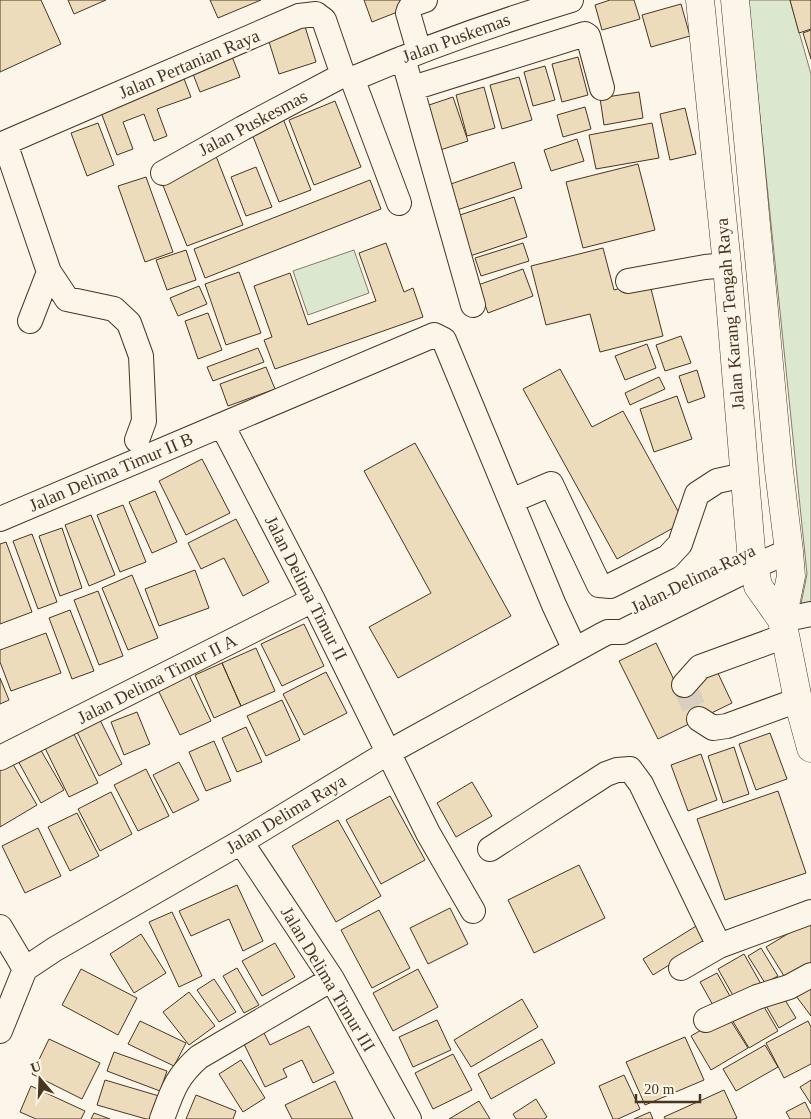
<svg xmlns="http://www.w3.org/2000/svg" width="811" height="1119" viewBox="0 0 811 1119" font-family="Georgia,serif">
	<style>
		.green { fill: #dce7d0; stroke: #887966 }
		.building { fill: #ecdcbc; stroke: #4a3520 }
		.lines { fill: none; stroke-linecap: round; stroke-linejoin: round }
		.minor-tunnel { stroke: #d8cfc1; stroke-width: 24; stroke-dasharray: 24 12; stroke-linecap: butt }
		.minor-casing { stroke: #4a3520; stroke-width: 26 }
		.major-casing { stroke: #4a3520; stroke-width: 29 }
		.minor { stroke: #fbf6e9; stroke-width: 24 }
		.major { stroke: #fbf6e9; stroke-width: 28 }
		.labels { text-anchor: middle; stroke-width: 4; stroke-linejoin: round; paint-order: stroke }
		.street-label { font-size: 18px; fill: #4a3520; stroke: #fbf6e9 }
	</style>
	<rect width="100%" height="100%" fill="#fbf6e9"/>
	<path class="green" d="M748,0H790L811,74V602L801,604L807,574Z
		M354,250L369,293L308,315L293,271Z"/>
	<path class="building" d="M0,0H41L61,44L0,72Z
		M68,0H106L74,14Z
		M210,0H261L218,18Z
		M364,0H401L405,9L372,22Z
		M610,0H634L640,19L602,30L595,5Z
		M790,0H811V29L799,33Z
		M681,4L690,36L651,47L642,15Z
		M303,20L316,62L279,74L266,32Z
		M811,30V59L803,33Z
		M231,54L240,77L200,92L191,69Z
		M578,57L588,95L562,102L552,64Z
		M545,66L555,100L533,106L524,72Z
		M183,76L191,97L157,109L167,136L154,141L144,114L123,122L133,149L117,155L99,107Z
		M519,77L532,120L502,129L490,85Z
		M484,87L495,128L467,136L456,95Z
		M639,92L643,118L604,125L600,98Z
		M453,97L468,141L434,152L420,108Z
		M335,101L361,167L314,185L289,120Z
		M585,107L591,129L563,137L557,115Z
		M685,108L696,154L670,160L660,114Z
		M282,116L311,190L279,202L250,129Z
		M98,123L114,165L87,176L71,133Z
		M652,123L659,158L596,169L589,135Z
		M577,139L584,161L551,171L544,150Z
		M216,156L243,225L187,246L160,178Z
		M514,162L522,188L457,210L448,185Z
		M638,164L655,230L583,248L566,182Z
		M256,167L272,207L246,216L231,177Z
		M146,177L173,252L145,262L118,186Z
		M370,180L381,209L205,278L194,249Z
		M514,197L527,237L470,256L457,216Z
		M386,243L404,292L413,288L423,317L275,369L264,340L272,337L254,286L290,273L308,325L376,301L359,253Z
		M523,243L529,261L481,276L475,258Z
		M603,248L614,290L649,281L663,336L600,352L590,314L546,325L531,266Z
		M186,250L196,280L167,290L156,260Z
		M523,269L533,296L488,313L478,285Z
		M239,272L261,333L226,345L205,284Z
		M199,286L207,304L178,316L170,298Z
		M208,313L222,350L198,359L185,321Z
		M681,336L691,363L665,371L656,345Z
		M647,344L656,368L625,380L615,356Z
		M258,348L264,362L213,381L207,367Z
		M266,367L275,389L228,406L220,384Z
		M560,369L592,427L623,411L684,522L617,559L523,389Z
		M697,370L705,397L688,403L679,376Z
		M659,377L665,389L630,405L625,393Z
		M677,396L692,439L654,452L640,409Z
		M415,443L511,616L398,678L369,627L431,593L364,471Z
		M202,459L230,513L186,535L159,481Z
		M155,491L177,542L152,553L129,502Z
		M123,505L146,562L120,572L97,515Z
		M91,515L115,575L89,586L65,525Z
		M236,519L269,582L243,596L224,558L201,569L188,543Z
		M62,528L82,588L60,596L39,536Z
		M32,534L57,602L38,609L13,541Z
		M6,542L32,612L0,624V544Z
		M195,570L209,608L159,626L145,589Z
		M132,575L158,638L128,650L102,588Z
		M98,591L123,656L99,665L74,600Z
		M70,610L94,671L72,679L49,618Z
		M304,624L324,666L282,686L261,644Z
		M46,633L61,673L11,691L0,662V650Z
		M656,643L678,688L716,669L732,703L658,739L619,661Z
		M256,648L275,691L241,706L222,663Z
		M222,663L241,706L214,718L195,675Z
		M326,672L347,713L304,735L283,694Z
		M189,675L211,721L180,735L158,690Z
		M0,678L9,700L0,704Z
		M282,700L300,740L266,756L247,716Z
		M137,712L150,744L124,755L111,722Z
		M100,720L122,764L99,776L77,732Z
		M246,727L262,762L237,772L222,738Z
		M770,733L787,779L756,790L739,744Z
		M74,734L98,783L69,797L45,748Z
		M214,741L231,781L206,791L189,752Z
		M39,747L64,790L41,803L17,759Z
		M734,747L749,794L723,803L708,756Z
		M701,754L717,800L688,811L671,765Z
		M11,761L37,805L0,827V766Z
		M179,762L199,800L173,813L153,775Z
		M146,769L169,816L138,831L114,785Z
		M472,782L492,816L456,837L437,803Z
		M778,791L806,873L725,900L697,819Z
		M111,792L132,834L100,851L78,809Z
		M390,796L425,860L381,884L346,820Z
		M77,813L99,856L70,871L48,827Z
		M338,820L381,896L336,922L292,846Z
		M38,828L61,876L25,893L2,846Z
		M579,865L605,918L534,953L508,900Z
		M237,885L263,941L243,951L229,919L191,936L179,911Z
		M450,908L468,944L428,964L410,928Z
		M379,910L410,968L372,988L341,930Z
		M172,912L202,976L179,987L149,922Z
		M809,921L811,924V970L789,984L766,947Z
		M701,923L711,939L653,975L643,959Z
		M141,934L166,973L134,993L110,954Z
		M275,943L295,977L262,996L242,961Z
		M761,948L778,976L765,983L748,956Z
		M744,954L761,984L735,999L718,969Z
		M237,968L259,1005L244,1013L223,976Z
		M81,969L137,998L118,1035L62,1005Z
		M418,969L438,1007L393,1031L373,993Z
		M717,973L731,998L714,1007L700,982Z
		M214,979L236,1012L219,1022L197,990Z
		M811,984V1016L796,996Z
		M189,992L215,1026L189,1045L163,1012Z
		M782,995L796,1018L779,1028L765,1004Z
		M759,998L778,1031L749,1048L729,1015Z
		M522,999L538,1027L471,1067L454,1040Z
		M727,1015L748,1048L711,1070L691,1036Z
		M437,1020L451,1050L413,1067L399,1037Z
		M140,1021L186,1043L174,1066L128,1044Z
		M808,1021L811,1027V1064L784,1078L766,1043Z
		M309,1026L334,1073L313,1083L302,1060L283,1069L287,1077L265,1087L244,1044L264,1033L270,1045Z
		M685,1037L704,1080L645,1105L626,1062Z
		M49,1039L100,1063L82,1099L32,1074Z
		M542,1039L555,1063L491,1099L478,1074Z
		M765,1045L778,1067L736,1091L723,1069Z
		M114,1052L167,1071L160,1091L107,1071Z
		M453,1054L472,1090L433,1109L415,1073Z
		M241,1060L265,1098L243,1112L219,1074Z
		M624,1075L640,1109L618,1119H613L599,1086Z
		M105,1080L159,1096L152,1119H146L97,1105Z
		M811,1080V1104L800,1087Z
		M335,1081L353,1119H292L285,1105Z
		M31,1086L85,1111L81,1119H36L20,1112Z
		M724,1090L737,1118L734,1119H665L664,1117Z
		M196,1095L236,1111L233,1119H186Z
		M536,1099L547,1117L544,1119H516L513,1114Z
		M479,1101L490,1119H449Z
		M805,1102L811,1114V1119H790L786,1112Z
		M650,1112L653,1119H634Z
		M94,1113L110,1119H91Z"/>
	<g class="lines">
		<path class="minor-tunnel" d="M684,685L699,719"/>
		<g class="minor-casing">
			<path id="minor" d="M419,51L408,13C410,4 417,3 425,0
				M403,58L473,305
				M343,75L352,78L357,77C427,47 498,22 571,0
				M352,78L399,203
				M413,88L585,34L588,36L602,88
				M5,143L49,272L30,321
				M0,145L299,16L316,14L324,20L343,75
				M163,173L243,128L343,75
				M49,272L67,299L114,309L129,323L141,356L144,421L137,440
				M628,281L705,267L727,265
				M222,425L313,600L428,833L473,911
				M511,501L551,484L599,585L610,586L668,557L680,544L697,494L717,481L744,475
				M0,519L434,335L444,340L554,605L575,650
				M782,620L811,614
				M684,685L700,667L785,636
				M699,719L713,728L727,726L798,700
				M0,758L313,600
				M241,842L332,979L409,1119
				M490,849L606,774L617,770L630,769L641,784L719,946
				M0,927L25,969
				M681,968L719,946L811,912
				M706,1020L757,997L789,987L811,975
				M0,1031L25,969L55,949L241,842L389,752L602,635L608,632H622L753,567L789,551
				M162,1119C172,1092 176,1077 199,1057L332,979"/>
		</g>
		<g class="major-casing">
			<path id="major" d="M700,0L727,265L751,550L758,586L782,620
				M735,0L779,471L789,551L791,576L782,620L798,700L811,748"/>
		</g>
		<use href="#minor" class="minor"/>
		<use href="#major" class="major"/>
	</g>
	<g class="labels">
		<g class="street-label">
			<text transform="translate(456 38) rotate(-20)" y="6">Jalan Puskemas</text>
			<text transform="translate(189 64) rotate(-23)" y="6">Jalan Pertanian Raya</text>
			<text transform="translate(253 123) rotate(-28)" y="6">Jalan Puskesmas</text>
			<text transform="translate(730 314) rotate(-95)" y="6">Jalan Karang Tengah Raya</text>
			<text transform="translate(111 472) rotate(-23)" y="6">Jalan Delima Timur II B</text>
			<text transform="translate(693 579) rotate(-26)" y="6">Jalan Delima Raya</text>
			<text transform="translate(306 588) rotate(63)" y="6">Jalan Delima Timur II</text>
			<text transform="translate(157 679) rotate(-27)" y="6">Jalan Delima Timur II A</text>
			<text transform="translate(286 814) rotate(-31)" y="6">Jalan Delima Raya</text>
			<text transform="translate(328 979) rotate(59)" y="6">Jalan Delima Timur III</text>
		</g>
	</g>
	<g transform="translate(40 1079) rotate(341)" stroke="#fbf6e9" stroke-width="4" paint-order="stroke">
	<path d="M0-4L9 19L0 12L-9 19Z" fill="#4a3520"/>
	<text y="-8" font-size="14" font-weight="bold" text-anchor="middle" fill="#4a3520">U</text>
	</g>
	<path d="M636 1094v8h64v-8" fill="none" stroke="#4a3520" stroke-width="2.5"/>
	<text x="644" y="1094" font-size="15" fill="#4a3520" stroke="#fbf6e9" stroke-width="4" paint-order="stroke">20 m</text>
</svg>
